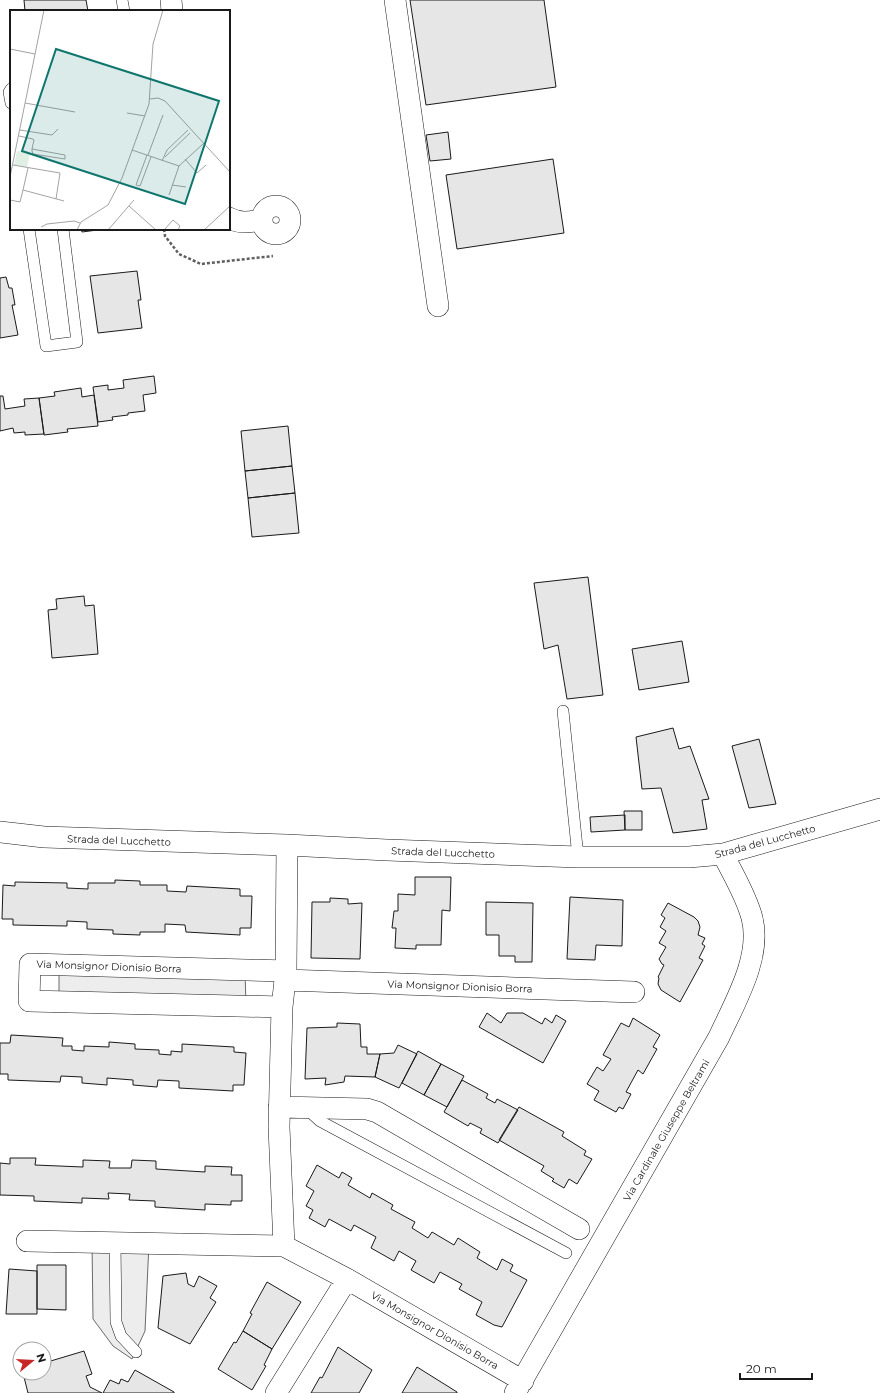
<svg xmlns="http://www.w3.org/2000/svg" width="880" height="1393" viewBox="0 0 880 1393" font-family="Montserrat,sans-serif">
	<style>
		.parking { fill: #ededed; stroke: #6a6a6a }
		.building { fill: #e6e6e6; stroke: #1a1a1a }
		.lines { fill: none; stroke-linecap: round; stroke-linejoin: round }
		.lane-casing { stroke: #1a1a1a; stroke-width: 12 }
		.street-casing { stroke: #1a1a1a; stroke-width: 22 }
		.path { stroke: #5f5f5f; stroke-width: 2.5; stroke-dasharray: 3 2; stroke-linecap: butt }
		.lane { stroke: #fff; stroke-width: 11 }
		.street { stroke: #fff; stroke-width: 21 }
		.labels { text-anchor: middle; stroke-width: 3; stroke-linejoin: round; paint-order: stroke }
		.street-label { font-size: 10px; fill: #1a1a1a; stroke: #fff }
		.inset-road { fill: none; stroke: #a3a3a3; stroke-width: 1 }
		.view { fill: #0f766e; fill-opacity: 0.15; stroke: #0f766e; stroke-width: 2 }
		.inset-edge { fill: none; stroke: #1a1a1a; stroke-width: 2 }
	</style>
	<rect width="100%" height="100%" fill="#fff"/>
	<path class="parking" d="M59,964L245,970L246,1006L59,1001Z
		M92,1242L149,1243L145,1331L132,1359L113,1346L93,1319Z"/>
	<path class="building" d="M24,0H86L88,11H25Z
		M410,0H544L556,87L426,105Z
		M448,132L451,159L430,161L426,135Z
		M553,159L564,233L457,249L446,175Z
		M81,229H105L82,232Z
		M137,271L141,300H138L142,328L98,333L90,276Z
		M6,277L9,288H12L15,305H12L18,335L0,338V278Z
		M154,376L156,393L143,395L145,411L128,413V415L112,417L113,420L98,422L93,387L108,385V390L124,388L123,380Z
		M81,388L82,397L94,395L98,426L67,429L68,432L44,435L39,398L55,396L54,392Z
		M0,396H3L5,409L25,406L24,399L39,398L44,434L25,435V432L14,433L13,428L0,431Z
		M288,426L292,466L245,471L241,431Z
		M292,466L295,493L248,498L245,471Z
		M295,493L299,533L252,537L248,498Z
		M588,577L603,695L567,699L558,645L544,649L534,583Z
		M84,596L85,606L94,605L98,654L52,658L48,610L57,609L56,599Z
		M682,641L689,682L639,690L632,649Z
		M673,728L679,749L690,746L709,799L702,800L707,829L673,833L661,788L642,789L636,737Z
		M759,739L776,804L749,808L732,746Z
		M624,811H642V830H625Z
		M625,815V830L591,832L590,817Z
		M415,877H451L450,911L442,910L441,945H416V949L395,948L396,928H392L394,911H398V894L415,895Z
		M115,880L140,881V885H167V891L186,892L187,886L240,889V896H252L251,928H240V935L186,932L185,925L165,924V932H140V935L113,934V930L87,929V922L67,921V926L13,925V919H2L3,885L15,886V882L67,883V888L88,889V883H115Z
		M570,897L623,900L622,946L596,945L595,960L567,959Z
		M330,898L348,899V904L362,903L360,959L311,958L312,902H330Z
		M486,902L533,903L532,962H515V956H499V935H486Z
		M668,903L694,917L698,921L700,927L698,935L705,938L702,944L705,946L699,958L703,960L680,1002L661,990L658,984L659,978L658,977L664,965L662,964L659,959L666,947L659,943L666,931L660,927L665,918L661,915Z
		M487,1013L501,1023L507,1013H523L542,1024L545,1018L552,1023L556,1015L566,1021L543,1063L479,1027Z
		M633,1018L660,1035L653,1047L657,1049L643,1074L638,1070L626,1092L631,1094L623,1109L619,1107L616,1112L594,1100L599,1091L587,1084L597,1067L603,1071L611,1059L603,1055L621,1023L629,1027Z
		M337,1023L360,1024L361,1047H367V1054H380L375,1077L345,1076L344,1082L325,1085L326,1078L305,1079L307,1028L337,1027Z
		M11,1035L63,1038L62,1046H72V1050L84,1051V1046L109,1047V1042L135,1044V1049L159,1050V1054L171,1055V1051L182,1052V1044L234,1047V1052L246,1053L244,1085H233V1091L179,1088V1081L158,1080L157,1087L133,1085V1080L107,1078V1085L82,1083V1077L61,1076L60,1082L8,1080V1074H0V1043H10Z
		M398,1045L417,1054L399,1088L375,1077L380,1054L394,1053Z
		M418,1051L441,1064L424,1095L402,1083Z
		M441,1064L464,1076L447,1107L424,1095Z
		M462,1080L488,1094L486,1098L495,1103L497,1099L518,1110L498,1143L480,1133L482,1129L470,1123L468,1126L444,1112Z
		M519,1107L564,1132L562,1136L586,1151L584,1155L592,1159L577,1184L569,1179L564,1188L552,1181L554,1179L541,1171L544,1166L499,1140Z
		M10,1158H36L35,1165L83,1167V1160L110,1161L109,1168H131L132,1160L156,1161V1169L205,1172V1166L232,1167L231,1175H242V1201H231V1205L205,1204V1210L155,1207V1201L129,1200L130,1194L108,1193L109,1199L82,1198V1203L34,1201V1196L0,1195V1163L10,1164Z
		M317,1165L339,1178L342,1172L352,1178L348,1185L370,1198L372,1193L393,1205L391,1209L415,1222L412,1228L428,1238L432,1232L454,1245L458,1238L480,1252L477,1258L497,1270L502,1259L513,1265L510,1271L527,1280L502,1327L494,1325L476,1315L482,1302L459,1289L462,1284L440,1272L434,1283L411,1270L416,1261L399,1251L394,1261L371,1248L376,1237L354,1225L351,1231L329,1219L325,1227L309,1218L313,1210L306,1206L314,1191L306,1186Z
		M37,1265H66V1310L37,1309Z
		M9,1269L37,1271V1314H6Z
		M186,1273L188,1284L194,1287L199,1276L217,1286L210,1298L216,1302L190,1344L158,1328L163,1276Z
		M267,1282L301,1302L272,1349L243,1331L252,1314L250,1313Z
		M243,1331L272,1349L264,1365L266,1366L252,1390L218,1369L234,1342L236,1343Z
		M338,1347L372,1370L359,1393H311L320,1377L322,1378Z
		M84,1351L92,1374L86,1376L90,1387L102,1393H28L23,1373H44V1363Z
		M417,1367L457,1392V1393H402Z
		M135,1370L174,1392V1393H103L110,1380L119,1384L121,1379L128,1382Z"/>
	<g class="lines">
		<g class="lane-casing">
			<path id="lane" d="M122,0L124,11
				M11,89L9,92L11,103
				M29,229L46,346L77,342L63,229
				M563,711L578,857
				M307,1109L320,1121L566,1253
				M115,1243L116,1322L121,1336L136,1352"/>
		</g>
		<g class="street-casing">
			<path id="street" d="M171,0L172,11
				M395,0L438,306
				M262 220a14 14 0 1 1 28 0a14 14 0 1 1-28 0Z
				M229,218C241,224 249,222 262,220
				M0,832L44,837L287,845L387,850L578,857H689L723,854L880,809
				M285,980L634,992
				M282,1007L29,1001L30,964L286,971
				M279,1107L367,1109L377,1112L579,1229
				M27,1241L284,1246L279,1127L282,1007L286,971L287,845
				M284,1246L347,1279L523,1381
				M276,1393L347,1279
				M515,1393L719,1037C735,1002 762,957 752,918C746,895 733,875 723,854"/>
		</g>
		<path class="path" d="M164,229L165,236L179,254L201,264L273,256"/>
		<use href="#lane" class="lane"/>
		<use href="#street" class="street"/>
	</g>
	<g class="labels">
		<g class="street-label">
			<text transform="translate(119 840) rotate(2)" y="4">Strada del Lucchetto</text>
			<text transform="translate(765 841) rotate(-15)" y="4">Strada del Lucchetto</text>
			<text transform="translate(443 852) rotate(2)" y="4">Strada del Lucchetto</text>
			<text transform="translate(109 966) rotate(2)" y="4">Via Monsignor Dionisio Borra</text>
			<text transform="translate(460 986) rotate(2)" y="4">Via Monsignor Dionisio Borra</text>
			<text transform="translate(666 1130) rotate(-60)" y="4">Via Cardinale Giuseppe Beltrami</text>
			<text transform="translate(435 1330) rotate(30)" y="4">Via Monsignor Dionisio Borra</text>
		</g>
	</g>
	<g transform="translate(10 10)">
		<rect width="220" height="220" fill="#fff"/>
		<path d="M7,141L20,143L17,157L4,155Z" fill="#e0efe3"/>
		<path class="inset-road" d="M0,39L25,44M140,89L148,88L155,91L220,162M15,93L65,102M117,103L135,106M10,120L42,125L48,119M9,126L23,129L24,130L22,139V141L23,144L55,149V145L22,139M122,140L169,156L159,185M137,145L126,175L130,176L141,147M138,145L153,105M155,147L180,123M175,149L187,163L196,155M152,151L157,140L178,120M3,155L50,163L46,189M169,156L194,133M0,167L34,0M162,175L176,177M13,180L18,158M0,190L10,192L13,180L54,191M119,196L146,220M31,217L37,214L64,211L70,213M67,220L71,212L98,195L112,168L139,94L143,34L153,0M98,220L124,190M154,220L163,210L170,216L168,220M194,220L220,196"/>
		<path class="view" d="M46,39L209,91L175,194L12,141Z"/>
		<rect width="220" height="220" class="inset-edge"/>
	</g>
	<g transform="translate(32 1361) rotate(72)"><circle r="19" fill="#ffffff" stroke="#a3a3a3"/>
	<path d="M0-3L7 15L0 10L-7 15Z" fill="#c62828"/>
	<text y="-6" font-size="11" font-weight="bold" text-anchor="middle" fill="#1a1a1a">N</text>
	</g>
	<path d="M740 1373v6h72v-6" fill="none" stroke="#1a1a1a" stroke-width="2"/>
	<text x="746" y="1373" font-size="12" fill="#1a1a1a" stroke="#ffffff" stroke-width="3" paint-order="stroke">20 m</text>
</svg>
